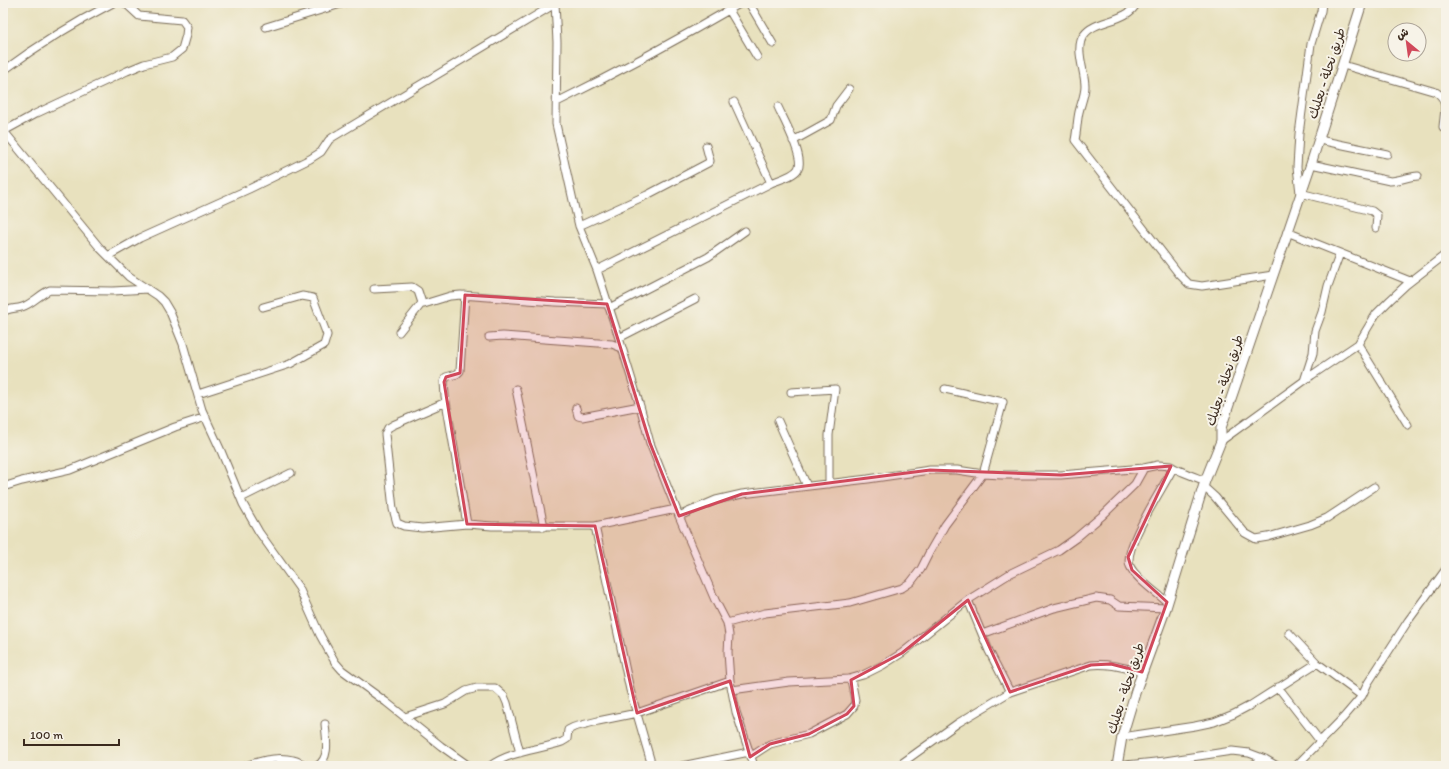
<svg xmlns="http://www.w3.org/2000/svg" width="1449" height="769" viewBox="0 0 1449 769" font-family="Itim,'Playpen Sans Arabic',sans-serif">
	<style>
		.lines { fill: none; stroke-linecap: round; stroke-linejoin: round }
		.minor-casing { stroke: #786a56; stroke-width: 9 }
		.tertiary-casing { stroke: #786a56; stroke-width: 11 }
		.minor { stroke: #fff; stroke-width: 7 }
		.tertiary { stroke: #fff; stroke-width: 9 }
		.marked { fill: #d1495b; fill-opacity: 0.2; stroke: #d1495b; stroke-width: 3; stroke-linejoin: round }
		.labels { text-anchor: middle; stroke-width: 4; stroke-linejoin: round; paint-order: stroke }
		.street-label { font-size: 13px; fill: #3b2a1e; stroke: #f7f3e8 }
	</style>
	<rect width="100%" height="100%" fill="#f7f3e8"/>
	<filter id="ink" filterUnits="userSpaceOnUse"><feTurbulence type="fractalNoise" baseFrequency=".025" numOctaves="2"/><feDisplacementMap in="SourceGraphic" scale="8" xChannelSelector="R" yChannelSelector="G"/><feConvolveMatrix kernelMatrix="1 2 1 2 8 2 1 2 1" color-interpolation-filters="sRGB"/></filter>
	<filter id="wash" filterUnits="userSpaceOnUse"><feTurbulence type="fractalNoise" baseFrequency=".012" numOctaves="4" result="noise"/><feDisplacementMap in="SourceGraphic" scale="16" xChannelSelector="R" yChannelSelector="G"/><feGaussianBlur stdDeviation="0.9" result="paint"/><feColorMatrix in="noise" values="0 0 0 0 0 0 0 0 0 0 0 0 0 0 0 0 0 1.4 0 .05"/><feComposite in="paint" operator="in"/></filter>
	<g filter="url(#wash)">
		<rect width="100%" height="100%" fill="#e8e1be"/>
	</g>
	<g filter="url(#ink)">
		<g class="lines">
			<g class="minor-casing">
				<path id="minor" d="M555,3L557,42L556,124L574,205L579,226L597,270L619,338L640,406L650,443L679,516L715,600L727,623L729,635L728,652L730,681L736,712L754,766
					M749,3L773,44
					M1137,3C1127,23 1095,19 1084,35C1074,47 1085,71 1085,86C1085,95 1081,103 1079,112C1077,121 1077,131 1075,140L1179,274L1189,284L1202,286L1273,275
					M1322,3L1321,11L1311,44L1299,134L1297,167L1300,193L1372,211L1377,215L1376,228
					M729,10L757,57
					M266,27L344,3
					M1343,65L1436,92C1449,100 1444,113 1443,127L1446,130
					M3,71C38,45 74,23 113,3
					M557,102C620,71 681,38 741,3
					M734,102L771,183
					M3,130L100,248L129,277L158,296L164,302L170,312L183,344L202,410L221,451L243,504L259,532L299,588L320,635L335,662L342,670L386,702L441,746L469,766
					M4,131L35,114L127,71L144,64L172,57L182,49L186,35L187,27L182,20L139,16L125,3
					M1319,137L1324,141L1387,154
					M793,141L831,120L836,106L849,89
					M1311,164L1390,181C1400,181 1409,176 1418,176
					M579,226L647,195L708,163L710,161L706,146
					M1287,232L1410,281
					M108,256L140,238L249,189L310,159L321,152L329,140L333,137L555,4
					M597,270L771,183C778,180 794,176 798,169C805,158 783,118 778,107
					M374,289L412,287L418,291L422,303L424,304L450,296L461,295L555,302L607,304
					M465,295L460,371L457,374L446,377L444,382L445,396L467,524
					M609,308L708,257L745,231
					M3,312C9,308 15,309 22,307C32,304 40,294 50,290L113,291L148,289
					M399,332L422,303
					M489,337L503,336L612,344L622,348
					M619,338L695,299
					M1358,344L1408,425
					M1304,381L1313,353L1315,331L1322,312L1328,286L1340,253
					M516,389L544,527
					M791,392L835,389L829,435V484
					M198,394L290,364L324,345L327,335L313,298L302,296L263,307
					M446,402L393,425L388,428L385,434L393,509L397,523L404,526L422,528L467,524L492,526H595L676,509
					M576,408L578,416L582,417L640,406
					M778,421L807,486
					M1221,441L1312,375L1358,344L1376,314L1390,300L1406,285L1446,254
					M3,487L22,481L70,470L175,427L206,417
					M1204,487L1215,497L1245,533L1256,539L1268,537L1310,525L1327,518L1374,487
					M241,498L291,473
					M679,516L716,500L742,494L868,479L930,470H957L983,474L1002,475H1061L1144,468L1158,465L1171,466C1175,470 1199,478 1205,481
					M595,526L630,690L652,766
					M968,600L989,651L1010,692
					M1167,602C1157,593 1135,578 1130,566C1122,548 1164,487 1173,468
					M727,623L765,613L850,603L902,588L911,582L921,569L930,551L945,525L983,474L1003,402L945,389
					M1289,633L1317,663L1362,696
					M982,634L1054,608L1096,598L1110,600L1119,606L1166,608
					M1278,687L1320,741
					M732,690L789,682L849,679L863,675L883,665L902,653L968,600L1011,573L1059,550L1076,538L1103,515L1135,484L1144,468
					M405,717L445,704L466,691L477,688H495L504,696L507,703L520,753
					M1122,737L1195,726L1214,722L1234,714L1251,705L1317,663
					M750,757L770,744L809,734L847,714L854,706L855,700L851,679
					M246,766C259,761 278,756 293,760C298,761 302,764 307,766
					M317,766C331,758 326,737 325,724
					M490,766C510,751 539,750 562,742L567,739L568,730L574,727L598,721L637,713L730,681
					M682,766L749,752
					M898,766L958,723L1010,692L1091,665C1109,663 1125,668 1142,672
					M1117,766L1165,761L1232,751L1249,753L1265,759L1277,766
					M1250,766L1265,759
					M1296,766L1344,717L1362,696L1368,683L1408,621L1446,569"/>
			</g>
			<g class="tertiary-casing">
				<path id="tertiary" d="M1117,766L1122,737L1136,690L1166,608L1205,481L1221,441V428L1311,164L1362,3"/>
			</g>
			<use href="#minor" class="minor"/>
			<use href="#tertiary" class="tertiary"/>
		</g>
	</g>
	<path class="marked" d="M465,295L607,304L650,443L679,516L742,494L930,470L1061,475L1171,466L1128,557L1132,570L1167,602L1142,672L1111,664L1091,665L1010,692L968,600L902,653L851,680L854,706L847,714L809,734L770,744L750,757L730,681L637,713L595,526L467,524L444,382L446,377L460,373Z"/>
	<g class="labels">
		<g class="street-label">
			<text transform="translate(1326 73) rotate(-72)" y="5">طريق نحلة - بعلبك</text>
			<text transform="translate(1224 380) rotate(-72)" y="5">طريق نحلة - بعلبك</text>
			<text transform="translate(1125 688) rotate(-72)" y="5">طريق نحلة - بعلبك</text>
		</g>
	</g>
	<rect width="1449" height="769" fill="none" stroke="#f7f3e8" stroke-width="16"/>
	<g transform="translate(1407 42) rotate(331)"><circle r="19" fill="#f7f3e8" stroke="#aca397"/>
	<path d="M0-3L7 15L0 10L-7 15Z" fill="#d1495b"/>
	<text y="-6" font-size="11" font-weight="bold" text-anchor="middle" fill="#3b2a1e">ش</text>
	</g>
	<path d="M24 739v6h95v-6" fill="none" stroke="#3b2a1e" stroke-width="2"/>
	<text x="30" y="739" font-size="12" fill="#3b2a1e" stroke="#f7f3e8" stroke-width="3" paint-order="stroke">100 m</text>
</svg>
